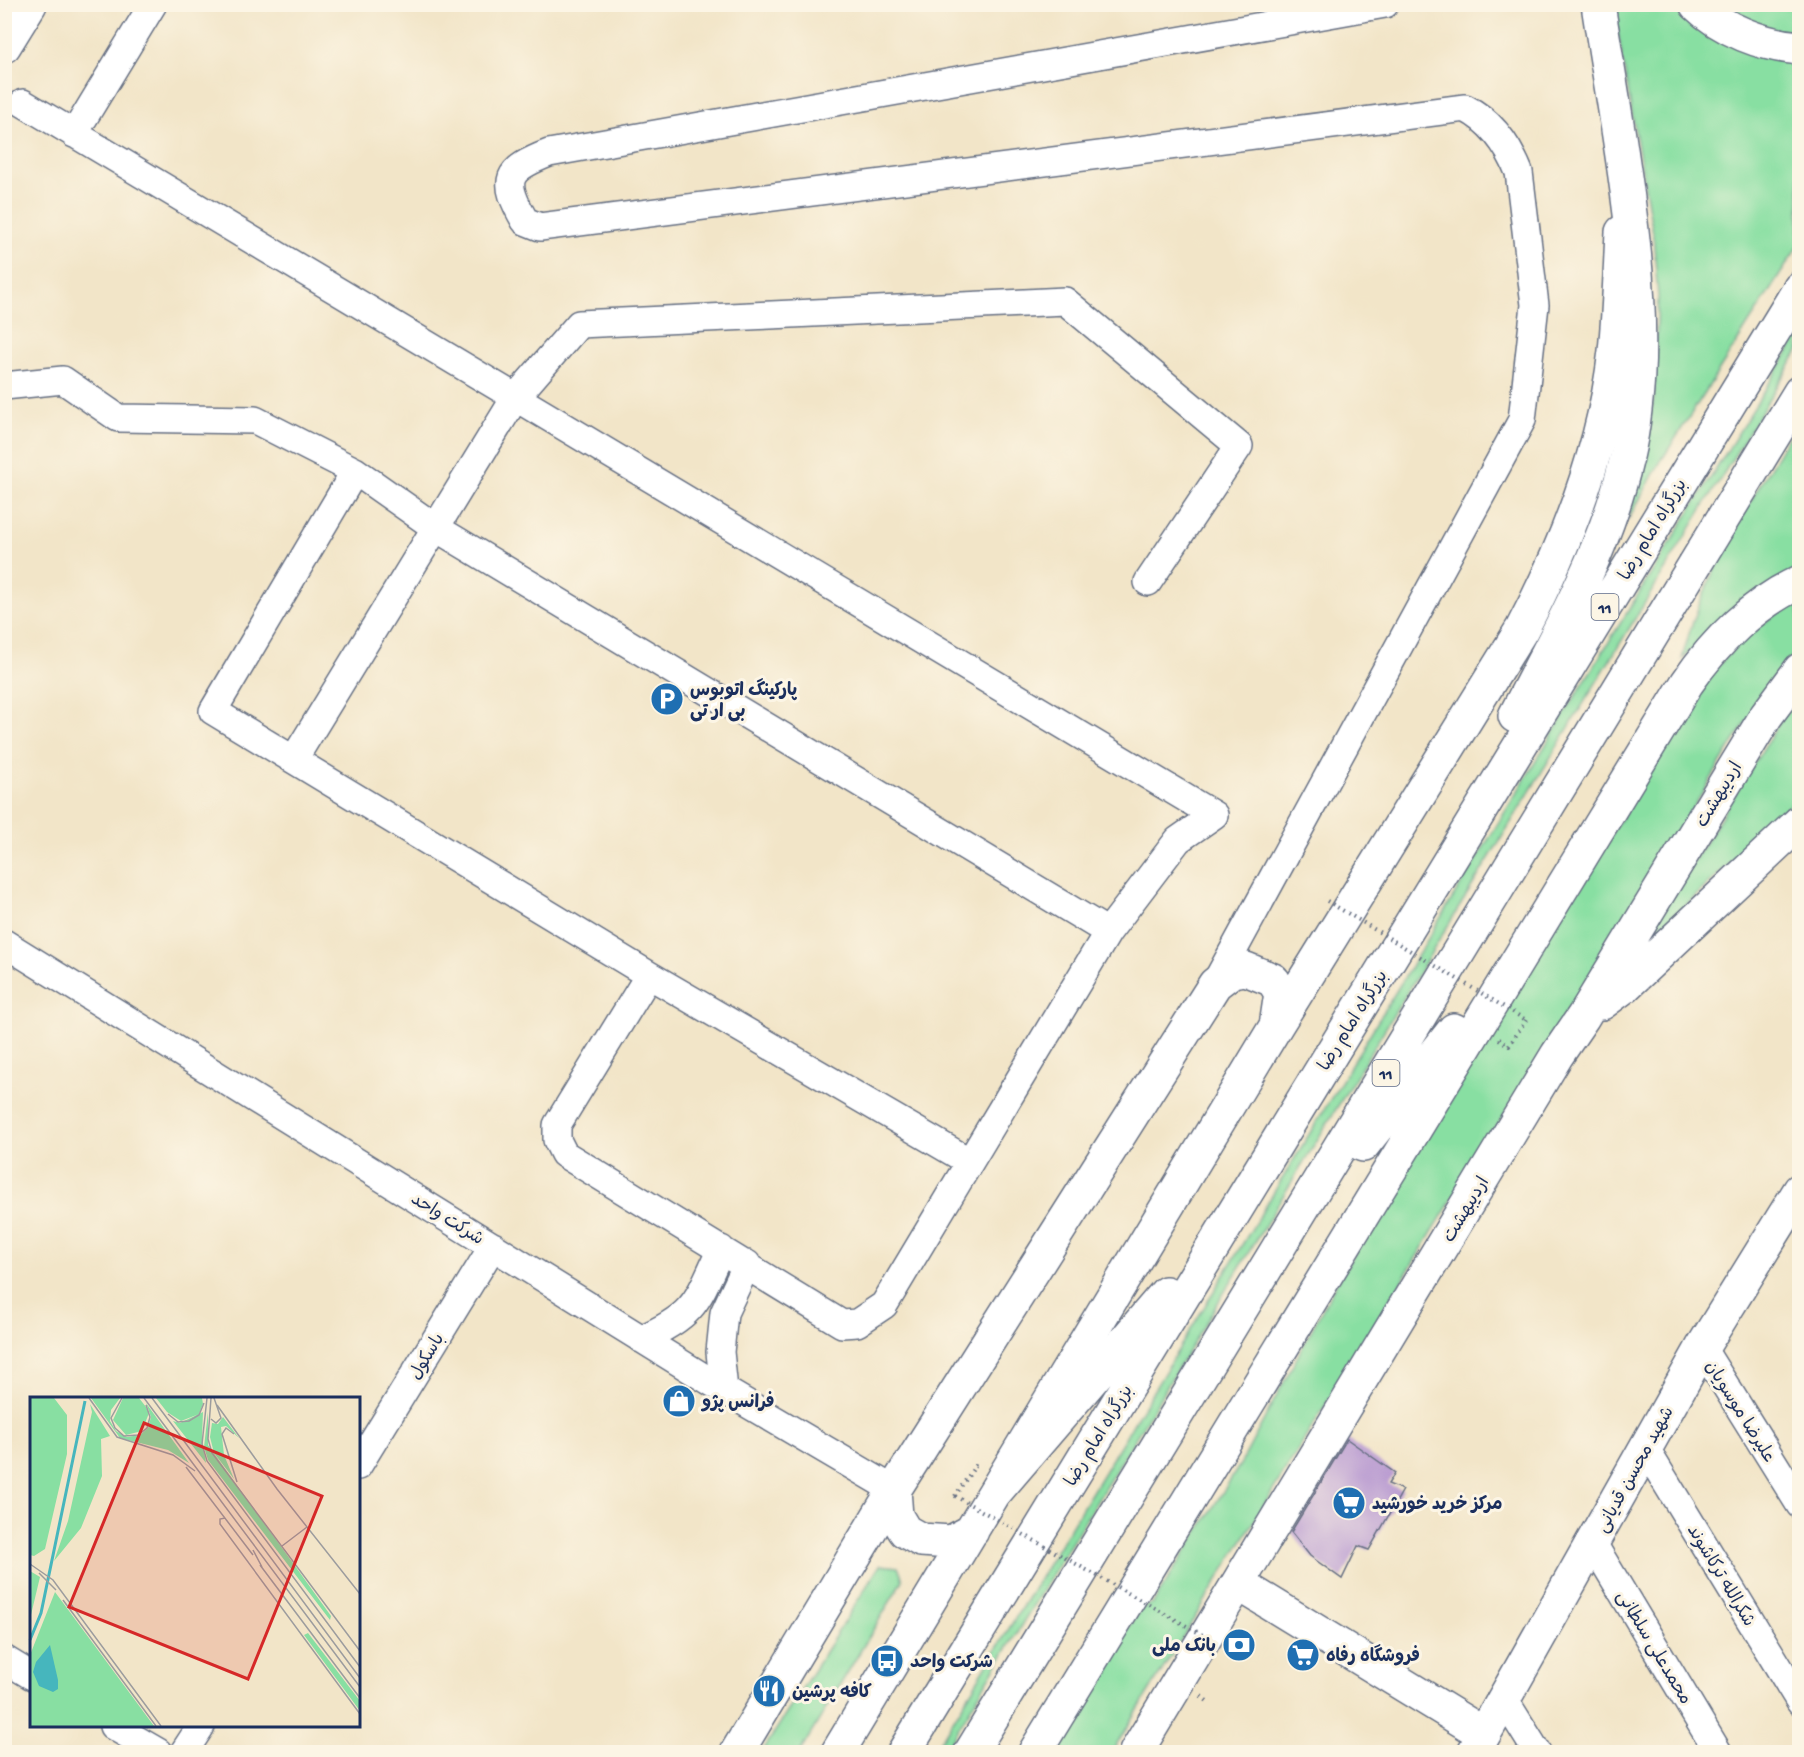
<svg xmlns="http://www.w3.org/2000/svg" width="1804" height="1757" viewBox="0 0 1804 1757" font-family="'Gochi Hand','Playpen Sans Arabic',sans-serif">
	<style>
		.green { fill: #88dfa2; stroke: #528780; stroke-width: 1.5 }
		.building { fill: #ba9cd1 }
		.lines { fill: none; stroke-linecap: round; stroke-linejoin: round }
		.minor-casing { stroke: #666f83; stroke-width: 30 }
		.major-casing { stroke: #666f83; stroke-width: 36 }
		.highway-casing { stroke: #666f83; stroke-width: 36 }
		.path { stroke: #666f83; stroke-width: 4; stroke-dasharray: 1.5 4.5; stroke-linecap: butt }
		.minor { stroke: #fff; stroke-width: 27 }
		.major { stroke: #fff; stroke-width: 33 }
		.highway { stroke: #fff; stroke-width: 33 }
		.path-bridge { stroke: #666f83; stroke-width: 4; stroke-dasharray: 1.5 4.5; stroke-linecap: butt }
		.labels { text-anchor: middle; stroke-width: 6; stroke-linejoin: round; paint-order: stroke }
		.shield { fill: #fcf5e5; stroke: #5e6a86; stroke-width: 1.5 }
		.shield-label { font-size: 16px; font-weight: bold; fill: #1b2f5e }
		.street-label { font-size: 18px; fill: #1b2f5e; stroke: #fcf5e5 }
		.poi-label { font-size: 18px; font-weight: bold; fill: #1b2f5e; stroke: #fcf5e5; text-anchor: start }
		.inset-river { fill: none; stroke: #46b6bd; stroke-width: 3 }
		.inset-road { fill: none; stroke: #9c9c9e; stroke-width: 1.5 }
		.view { fill: #d62828; fill-opacity: 0.15; stroke: #d62828; stroke-width: 3 }
		.inset-edge { fill: none; stroke: #1b2f5e; stroke-width: 3 }
	</style>
	<rect width="100%" height="100%" fill="#fcf5e5"/>
	<filter id="ink" filterUnits="userSpaceOnUse"><feTurbulence type="fractalNoise" baseFrequency=".0167" numOctaves="2"/><feDisplacementMap in="SourceGraphic" scale="12" xChannelSelector="R" yChannelSelector="G"/><feConvolveMatrix kernelMatrix="1 2 1 2 8 2 1 2 1" color-interpolation-filters="sRGB"/></filter>
	<filter id="wash" filterUnits="userSpaceOnUse"><feTurbulence type="fractalNoise" baseFrequency=".008" numOctaves="4" result="noise"/><feDisplacementMap in="SourceGraphic" scale="24" xChannelSelector="R" yChannelSelector="G"/><feGaussianBlur stdDeviation="1.35" result="paint"/><feColorMatrix in="noise" values="0 0 0 0 0 0 0 0 0 0 0 0 0 0 0 0 0 1.4 0 .05"/><feComposite in="paint" operator="in"/></filter>
	<g filter="url(#wash)">
		<rect width="100%" height="100%" fill="#f2e5c8"/>
		<path class="green" d="M1613,5H1684L1800,57L1799,245L1661,461L1628,520L1654,399L1658,297L1653,233Z
			M1712,5H1799V39Z
			M1799,335V350L944,1752H934L1579,690Z
			M1799,419V567L1701,641L1682,659C1703,572 1755,495 1799,419Z
			M1799,597V648L1773,680L1733,743L1112,1752H1047L1141,1608L1153,1603L1241,1463L1337,1282L1541,945L1714,670L1747,635Z
			M1799,691V797L1638,951Z
			M880,1565L898,1567L903,1580L800,1752H762Z"/>
		<g id="blocks">
			<path class="building" d="M1347,1439L1395,1473L1388,1484L1403,1490L1369,1550L1358,1546L1342,1579L1310,1556L1291,1532Z"/>
		</g>
	</g>
	<g filter="url(#ink)">
		<use href="#blocks" fill-opacity="0" stroke="#666f83" stroke-width="1.5"/>
		<g class="lines">
			<g class="minor-casing">
				<path id="minor" d="M23,103L1214,815L1178,840L1108,932L884,1305L857,1323L842,1324L564,1154L557,1140V1125L649,975
					M74,134L153,4
					M4,386L63,380L118,418L255,420L355,471L436,528L1108,932
					M355,471L213,711L649,975L970,1162
					M294,759L515,398L579,324L1065,301L1239,446L1148,582
					M4,943L724,1390L894,1490
					M1215,984L1522,420L1535,305L1519,172C1508,145 1491,121 1465,108L540,227L525,221C501,179 506,170 549,153L1385,4
					M641,1339C696,1315 697,1301 721,1249
					M1702,1348L1800,1505
					M724,1390L720,1352L724,1313L747,1264
					M1645,1448L1800,1702
					M358,1466L493,1246
					M1592,1542L1718,1752
					M4,1659L32,1676
					M1504,1699L1537,1752
					M113,1726L158,1752
					M184,1752L201,1726"/>
			</g>
			<g class="major-casing">
				<path id="major" d="M4,46L30,4
					M1602,1003L1625,986L1800,822
					M894,1490L896,1516L905,1531L921,1540L951,1542L972,1531
					M1239,1584L1484,1734
					M737,1752L894,1490L1215,984L1232,971L1246,969L1273,980L1281,993L1276,1026
					M838,1752L1276,1026L1522,629C1567,543 1604,448 1615,351C1619,312 1620,272 1622,232
					M1136,1752L1557,1055L1583,1017L1766,716L1800,670
					M1474,1752L1702,1348L1800,1190"/>
			</g>
			<g class="highway-casing">
				<path id="highway" d="M1696,4C1723,30 1762,45 1800,48
					M1515,716C1564,620 1623,520 1635,410C1650,283 1617,131 1598,4
					M1363,1145L1454,1030
					M997,1490L1166,1293
					M904,1752L1800,288
					M971,1752L1800,392
					M1035,1752L1687,683C1715,642 1754,603 1800,582"/>
			</g>
			<path class="path" d="M1499,1039L1509,1046L1526,1020
				M955,1496L975,1466L980,1468
				M1201,1696L1207,1701"/>
			<use href="#minor" class="minor"/>
			<use href="#major" class="major"/>
			<use href="#highway" class="highway"/>
			<path class="path-bridge" d="M1327,901L1526,1020
				M955,1496L1217,1643"/>
		</g>
	</g>
	<defs>
		<g id="parking-disc" transform="scale(1.725)"><circle r="9.5" fill="#1f6fb2" stroke="#fcf5e5"/><path d="M-3.5-5.5H1a3.5 3.5 0 0 1 0 7H-1V5.5H-3.5ZM-1-3.4V-.6H.8a1.4 1.4 0 0 0 0-2.8Z" fill="#fff"/></g>
		<g id="shop-disc" transform="scale(1.725)"><circle r="9.5" fill="#1f6fb2" stroke="#fcf5e5"/><path d="M-5-2.5h2.3a2.7 3.5 0 0 1 5.4 0H5L5.5 6h-11ZM-1.5-2.5h3a1.5 2.3 0 0 0-3 0Z" fill="#fff"/></g>
		<g id="supermarket-disc" transform="scale(1.725)"><circle r="9.5" fill="#1f6fb2" stroke="#fcf5e5"/><path d="M-6-5.5h2.5l.6 2H6L4.5 2H-2.5L-4.4-4H-6ZM-1.5 3.2a1.3 1.3 0 1 0 .1 0ZM3 3.2a1.3 1.3 0 1 0 .1 0Z" fill="#fff"/></g>
		<g id="bank-disc" transform="scale(1.725)"><circle r="9.5" fill="#1f6fb2" stroke="#fcf5e5"/><path d="M-6-4H6V4H-6ZM0-2.3a2.3 2.3 0 1 0 0 4.6a2.3 2.3 0 1 0 0-4.6Z" fill="#fff"/></g>
		<g id="bus-disc" transform="scale(1.725)"><circle r="9.5" fill="#1f6fb2" stroke="#fcf5e5"/><path d="M-5-6H5V4H4V6H2V4H-2V6H-4V4H-5ZM-3.5-4V0h7V-4ZM-3.5 1.2v1.5H-2V1.2ZM2 1.2v1.5H3.5V1.2Z" fill="#fff"/></g>
		<g id="restaurant-disc" transform="scale(1.725)"><circle r="9.5" fill="#1f6fb2" stroke="#fcf5e5"/><path d="M-5-6h1v4h1v-4h1v4h1v-4h1v5L-1.5 .5V6h-2V.5L-5-1ZM5-6V6H3V1.5H1.5Q1.5-4 5-6Z" fill="#fff"/></g>
	</defs>
	<g fill-rule="evenodd">
		<use href="#parking-disc" x="667" y="699"/>
		<use href="#shop-disc" x="679" y="1401"/>
		<use href="#supermarket-disc" x="1349" y="1503"/>
		<use href="#bank-disc" x="1239" y="1645"/>
		<use href="#supermarket-disc" x="1303" y="1655"/>
		<use href="#bus-disc" x="887" y="1661"/>
		<use href="#restaurant-disc" x="769" y="1691"/>
	</g>
	<g class="labels">
		<g class="shield">
			<rect x="1591.5" y="594" width="27" height="26" rx="4.5"/>
			<rect x="1372.5" y="1060" width="27" height="26" rx="4.5"/>
		</g>
		<g class="shield-label">
			<text x="1605" y="613">11</text>
			<text x="1386" y="1079">11</text>
		</g>
		<g class="street-label">
			<text transform="translate(1652 529) rotate(-59)" y="6">بزرگراه امام رضا</text>
			<text transform="translate(1718 794) rotate(-59)" y="6">اردیبهشت</text>
			<text transform="translate(1352 1020) rotate(-58)" y="6">بزرگراه امام رضا</text>
			<text transform="translate(1465 1209) rotate(-59)" y="6">اردیبهشت</text>
			<text transform="translate(448 1218) rotate(32)" y="6">شرکت واحد</text>
			<text transform="translate(426 1356) rotate(-59)" y="6">باسکول</text>
			<text transform="translate(1741 1411) rotate(58)" y="6">علیرضا موسویان</text>
			<text transform="translate(1098 1435) rotate(-59)" y="6">بزرگراه امام رضا</text>
			<text transform="translate(1634 1469) rotate(-61)" y="6">شهید محسن قدیانی</text>
			<text transform="translate(1722 1575) rotate(59)" y="6">شکرالله ترکاشوند</text>
			<text transform="translate(1655 1647) rotate(59)" y="6">محمدعلی سلطانی</text>
		</g>
		<g class="poi-label">
			<text x="690" y="695">پارکینگ اتوبوس<tspan x="690" dy="21">بی ار تی</tspan></text>
			<text x="702" y="1407">فرانس پژو</text>
			<text x="1372" y="1509">مرکز خرید خورشید</text>
			<text x="1216" y="1651" text-anchor="end">بانک ملی</text>
			<text x="1326" y="1661">فروشگاه رفاه</text>
			<text x="910" y="1667">شرکت واحد</text>
			<text x="792" y="1697">کافه پرشین</text>
		</g>
	</g>
	<g transform="translate(30 1397)">
		<rect width="330" height="330" fill="#f2e5c8"/>
		<path d="M0,1H24L37,18V57L15,152L4,159L0,158ZM61,1H90L81,13L80,24L86,34L97,40L110,38L118,31L121,20L116,6L159,66L138,53L90,41ZM93,1H109L116,10L119,16L112,34L96,38L83,23ZM126,1H172L173,7L169,17L151,24L137,15ZM60,7L80,39L71,42L72,79L51,131L24,164L38,124L62,15ZM173,15L172,41L176,66L143,24L150,26ZM178,15V48L301,219L300,223L178,63L174,50ZM193,20L209,41L196,29L191,30L194,58L204,82L184,56L180,40L182,26L188,27ZM0,174L10,180L0,222ZM25,195L124,329H0V258ZM278,236L330,304V314L274,238Z" fill="#88dfa2"/>
		<path d="M20,248L28,283V292L23,295L9,289L3,275L6,265Z" fill="#46b6bd"/>
		<path class="inset-river" d="M0,243L11,216L55,4"/>
		<path class="inset-road" d="M59,1L87,40L143,58L165,74M92,1L81,21L85,31L94,39L108,38L117,31L120,20L116,8M114,1L330,290M122,1L330,281M177,1L172,47L177,64L330,270M181,1L178,42L182,56L330,254M187,8L247,92L330,197M138,17L148,25L159,24L169,18L174,6M181,22L186,26L191,21L184,1M204,37L196,31L192,37L207,85M156,70L223,158M195,121L190,122V127L330,317M252,149L277,130M223,153L232,170M0,167L23,183L131,329M230,168L330,301M9,176L26,193M33,203L126,329"/>
		<path class="view" d="M114,26L292,99L218,282L39,210Z"/>
		<rect width="330" height="330" class="inset-edge"/>
	</g>
	<rect width="1804" height="1757" fill="none" stroke="#fcf5e5" stroke-width="24"/>
</svg>
